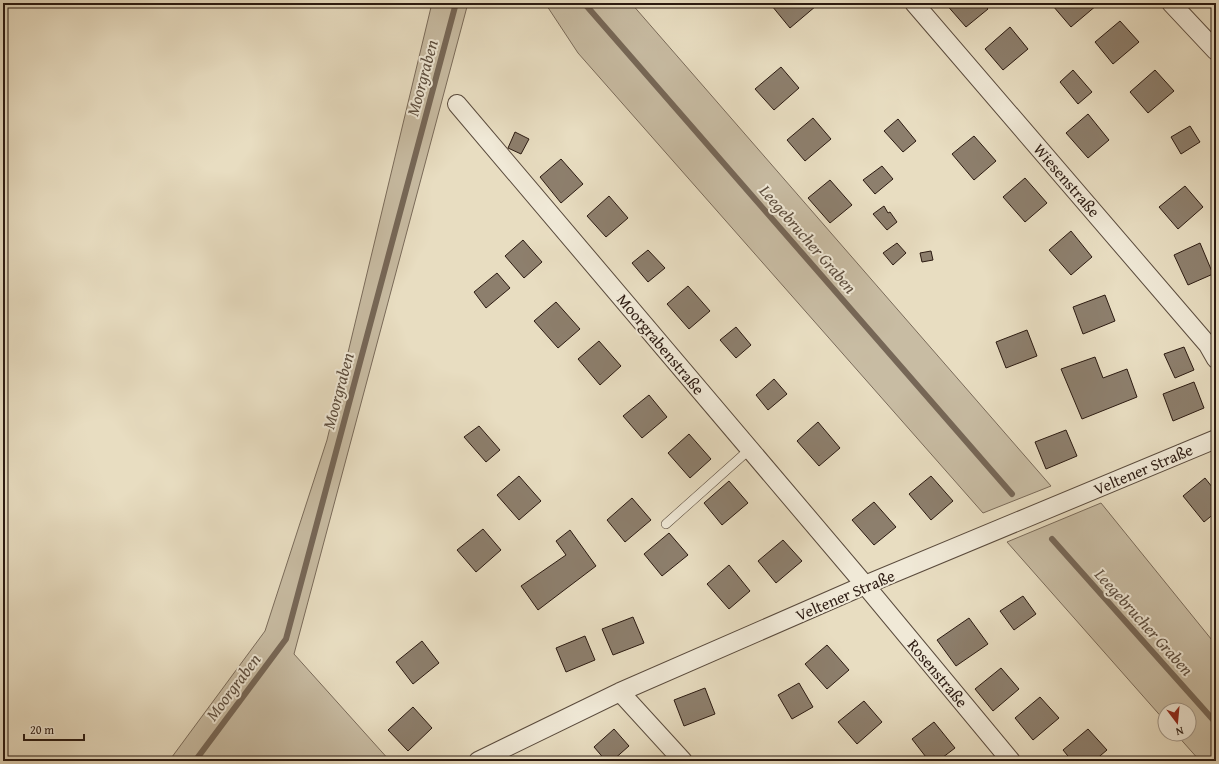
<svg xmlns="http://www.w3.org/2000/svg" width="1219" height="764" viewBox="0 0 1219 764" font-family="'Gentium Book Plus',serif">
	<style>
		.green { fill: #c8bca3; stroke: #7a6b5a }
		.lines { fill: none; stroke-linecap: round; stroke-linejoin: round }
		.stream { stroke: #766757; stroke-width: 6 }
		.building { fill: #8d7f6d; stroke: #2b1a11 }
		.lane-casing { stroke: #5a4b3d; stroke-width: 10 }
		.street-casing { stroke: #5a4b3d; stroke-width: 20 }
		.lane { stroke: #f0e9d7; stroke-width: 9 }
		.street { stroke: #f0e9d7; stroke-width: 18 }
		.labels { text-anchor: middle; stroke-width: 4; stroke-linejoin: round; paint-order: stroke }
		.street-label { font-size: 16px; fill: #2b1a11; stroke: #f0e9d7 }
		.water-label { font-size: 17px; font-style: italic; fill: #5d4e3f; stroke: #f0e9d7 }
	</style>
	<rect width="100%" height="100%" fill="#e8ddc1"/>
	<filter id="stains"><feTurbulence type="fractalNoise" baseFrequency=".005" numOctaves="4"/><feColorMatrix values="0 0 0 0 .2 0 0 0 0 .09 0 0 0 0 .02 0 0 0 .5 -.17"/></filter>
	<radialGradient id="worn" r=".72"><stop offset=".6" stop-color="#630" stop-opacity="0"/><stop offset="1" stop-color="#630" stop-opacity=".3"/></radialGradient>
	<path class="green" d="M432,3H468L294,654L390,761H169L265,631L327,440Z
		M545,3H631L1051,486L983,513L578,53Z
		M1101,503L1216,645V761H1200L1176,734H1189V710H1165V721L1007,542Z"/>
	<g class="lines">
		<path class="stream" d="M584,3L1012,494
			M1052,539L1216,723
			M195,761L286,639L456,3"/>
	</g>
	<path class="building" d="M776,3H813L816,6L790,28L772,6Z
		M945,3H983L988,9L966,27Z
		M1056,3H1095L1097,5L1071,27L1053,6Z
		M1120,21L1139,42L1113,64L1095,42Z
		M1010,27L1028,49L1003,70L985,49Z
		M781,67L799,88L774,110L755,89Z
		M1073,70L1092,92L1078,104L1060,82Z
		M1155,70L1174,91L1148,113L1130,92Z
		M1088,114L1109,140L1088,158L1066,133Z
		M813,118L831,139L805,161L787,140Z
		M898,119L916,141L903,152L884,131Z
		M1190,126L1200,142L1181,154L1171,137Z
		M515,132L529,139L521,154L508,148Z
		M974,136L996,161L974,180L952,154Z
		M561,159L583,184L561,203L540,177Z
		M882,166L893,179L875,194L863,180Z
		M1025,178L1047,203L1025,222L1003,197Z
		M830,180L852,205L830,223L808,198Z
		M1185,186L1203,207L1178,229L1159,207Z
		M609,196L628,218L606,237L587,216Z
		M884,206L888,213L890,212L897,222L887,230L873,214Z
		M1071,231L1092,257L1071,275L1049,250Z
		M523,240L542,262L524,278L505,256Z
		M897,243L906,253L893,265L883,253Z
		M1200,243L1213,274L1188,285L1174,255Z
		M648,250L665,268L648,282L632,263Z
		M931,251L933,260L922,262L920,253Z
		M497,273L510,288L486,308L474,292Z
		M688,286L710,311L689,329L667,304Z
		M1105,295L1115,321L1083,334L1073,307Z
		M556,302L580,329L558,348L534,321Z
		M736,327L751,345L736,358L720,340Z
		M1027,330L1037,356L1006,368L996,342Z
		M599,341L621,366L600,385L578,359Z
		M1184,347L1194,370L1175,378L1164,354Z
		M1095,357L1103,378L1127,369L1137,397L1082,419L1061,369Z
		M774,379L787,394L768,410L756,395Z
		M1194,382L1204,408L1173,421L1163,394Z
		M649,395L667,417L642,438L623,416Z
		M818,422L840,448L819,466L797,441Z
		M479,426L500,450L486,462L464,437Z
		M1066,430L1077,456L1046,469L1035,442Z
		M689,434L711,459L690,478L668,453Z
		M519,476L541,501L519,520L497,495Z
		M931,476L953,501L931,520L909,494Z
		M1205,478L1216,492V512L1204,522L1183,496Z
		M729,481L748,503L722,525L704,503Z
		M632,498L651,520L625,542L607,520Z
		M874,502L896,527L874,545L852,520Z
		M483,529L501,550L476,572L457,550Z
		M570,530L596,566L538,610L521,586L566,555L556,541Z
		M669,533L688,555L662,576L644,554Z
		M783,540L802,561L776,583L758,561Z
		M729,565L750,591L729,609L707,584Z
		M1023,596L1036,614L1014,630L1000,611Z
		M633,617L644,643L613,655L602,629Z
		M969,618L988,644L956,666L937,640Z
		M585,636L595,660L566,672L556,648Z
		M422,641L439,663L413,684L396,662Z
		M827,645L849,670L827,689L805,664Z
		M1001,668L1019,689L993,711L975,689Z
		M799,683L813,707L792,719L778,695Z
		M705,688L715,714L684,726L674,700Z
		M1040,697L1059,718L1033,740L1015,718Z
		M864,701L882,722L857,744L838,722Z
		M413,707L432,728L408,751L388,730Z
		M934,722L955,748L938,761H929L912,739Z
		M614,729L629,746L612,761H606L594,747Z
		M1088,729L1107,750L1094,761H1072L1063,750Z"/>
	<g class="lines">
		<g class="lane-casing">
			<path id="lane" d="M666,524L750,449"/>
		</g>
		<g class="street-casing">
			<path id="street" d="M914,3L1208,345L1216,359
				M1171,3L1216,51
				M457,104L865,585L1011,761
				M620,692L683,761
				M478,761L620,692L865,585L1216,439"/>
		</g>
		<use href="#lane" class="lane"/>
		<use href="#street" class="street"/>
	</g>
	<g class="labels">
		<g class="street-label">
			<text transform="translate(1067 180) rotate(49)" y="6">Wiesenstraße</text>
			<text transform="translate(661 344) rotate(50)" y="6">Moorgrabenstraße</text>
			<text transform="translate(1143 469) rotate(-23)" y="6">Veltener Straße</text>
			<text transform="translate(845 595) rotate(-23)" y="6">Veltener Straße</text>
			<text transform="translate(938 673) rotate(50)" y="6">Rosenstraße</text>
		</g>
		<g class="water-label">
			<text transform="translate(422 78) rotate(-75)" y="6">Moorgraben</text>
			<text transform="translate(808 239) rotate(49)" y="6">Leegebrucher Graben</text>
			<text transform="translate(338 391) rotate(-75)" y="6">Moorgraben</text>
			<text transform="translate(1144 622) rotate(48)" y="6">Leegebrucher Graben</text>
			<text transform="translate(233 687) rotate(-53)" y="6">Moorgraben</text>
		</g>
	</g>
	<rect width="1219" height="764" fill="none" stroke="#e8ddc1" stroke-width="16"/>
	<rect x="4" y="4" width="1211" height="756" fill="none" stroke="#2b1a11" stroke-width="2"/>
	<rect x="8" y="8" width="1203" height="748" fill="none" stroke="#2b1a11"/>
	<g transform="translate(1177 722) rotate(164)"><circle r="19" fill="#f0e9d7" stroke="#a19688"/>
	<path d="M0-3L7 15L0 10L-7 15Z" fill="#8f2418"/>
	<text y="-6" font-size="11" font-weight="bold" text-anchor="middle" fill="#2b1a11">N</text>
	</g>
	<path d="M24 734v6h60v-6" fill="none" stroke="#2b1a11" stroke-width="2"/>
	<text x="30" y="734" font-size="12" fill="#2b1a11" stroke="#f0e9d7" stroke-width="3" paint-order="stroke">20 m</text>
	<rect width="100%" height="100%" filter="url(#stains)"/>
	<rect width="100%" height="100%" fill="url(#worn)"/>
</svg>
